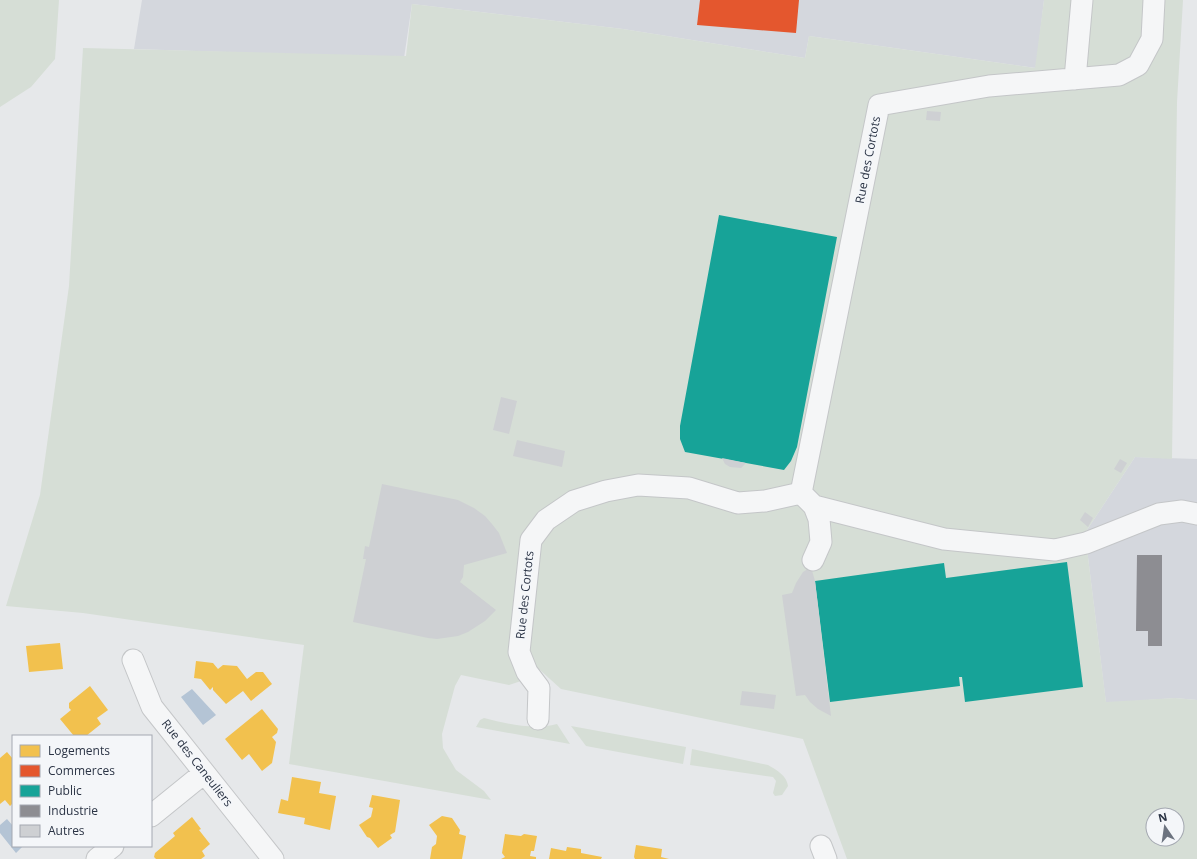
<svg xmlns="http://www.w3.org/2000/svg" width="1197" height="859" viewBox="0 0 1197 859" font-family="'Open Sans',sans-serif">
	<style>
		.built { fill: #d4d7dd }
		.green { fill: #d6ded6; fill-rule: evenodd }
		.water { fill: #b4c4d5 }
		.homes { fill: #f2c14e }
		.shops { fill: #e4572e }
		.public { fill: #17a398 }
		.industry { fill: #8d8d92 }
		.building { fill: #ced0d3 }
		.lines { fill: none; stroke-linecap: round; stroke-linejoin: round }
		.minor-casing { stroke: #c4c6c8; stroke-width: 23 }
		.minor { stroke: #f5f6f7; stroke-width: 21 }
		.labels { text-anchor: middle; stroke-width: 4; stroke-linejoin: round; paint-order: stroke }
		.street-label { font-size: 12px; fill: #2b3445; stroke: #f4f6f9 }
	</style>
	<rect width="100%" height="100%" fill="#e6e8ea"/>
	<path class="built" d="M142,0H1044L1036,68L809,36L805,58L623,29L412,4L404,58L134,49Z
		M1135,457L1197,459V700L1175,698L1106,703L1085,533Z"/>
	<path class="green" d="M0,0H59L55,59L31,87L0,107Z
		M1044,0H1183L1177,102L1172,459L1135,457L1085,533L1106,702L1175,698L1197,700V859H847L803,739L561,689L540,670L524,680L509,685L461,675L455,686L442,734L443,748L456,770L484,791L491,800L289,764L304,645L83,613L6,606L40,495L69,286L83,48L406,56L412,4L623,29L805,58L809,36L1035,68ZM1153,815H1177V839H1153Z
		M484,718C508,724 533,730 557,724L570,744L476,727L480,720Z
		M571,726L686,747L683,764L586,746Z
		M692,749L768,765C777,770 787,776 788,786L782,795L775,796L773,793L776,781L773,777L690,765Z"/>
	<path class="water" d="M192,689L216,715L203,725L181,697Z
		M7,819L13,826V846H23L16,853L0,833V825Z"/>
	<path class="homes" d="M60,643L63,669L29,672L26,646Z
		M196,661L213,663L218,669L223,665L237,666L247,679L256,672H263L272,684L251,701L243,691L226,704L213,690V687L210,690L201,679L194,678Z
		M90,686L108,710L97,718L101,724L86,736H74L60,719L71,710L69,708V703Z
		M262,709L278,729L277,733L272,737L276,742L272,763L262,771L249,754L242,760L225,739Z
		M7,752L13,759V803L10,806L5,800L0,804V758Z
		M292,777L321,782L319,793L336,796L330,830L304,824L305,818L278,813L281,799L288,801Z
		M372,795L400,800L395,832L390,835L392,838L378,848L370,838L367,837L359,825L371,817L373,808L369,807Z
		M442,816L452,818L460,830L459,834L466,836L462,859H430L432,847L436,844L437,836L429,825Z
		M192,817L201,829L199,830L210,844L202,851L205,856L201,859H156L154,857L155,853L175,836L173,833Z
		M505,834L521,836L524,834L537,836L534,851H531L530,856L536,857V859H501L505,857L502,853Z
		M636,845L662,849L661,857L669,859H635L634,857Z
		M567,847L581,849V853L602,857L601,859H549L551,848L566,851Z"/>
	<path class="shops" d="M700,0H799L796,33L697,25Z"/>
	<path class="public" d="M719,215L837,237L797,447L791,461L784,470L685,452L680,439V426Z
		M1067,562L1083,687L965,702L962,677H959L960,686L830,702L815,581L944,563L946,578Z"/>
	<path class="industry" d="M1137,555H1162V646H1148V631H1136Z"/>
	<path class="building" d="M927,111L941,112L940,121L926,120Z
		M501,397L517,401L509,434L493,430Z
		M517,440L565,451L562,467L513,456Z
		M722,458L746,463L741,468L730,467L725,464Z
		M1120,459L1127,463L1121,473L1114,469Z
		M382,484L458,500L474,508L485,516L492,524L499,533L507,553L464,565L463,577L460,582L496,610L485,621L468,632L458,636L437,639L428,638L353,622L366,559H363L365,546L369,547Z
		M1085,512L1093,518L1088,527L1080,520Z
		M811,567L815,581L831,716L818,709L810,702L805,695L796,696L782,595L792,593L796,583L803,572Z
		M742,691L776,695L774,709L740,705Z"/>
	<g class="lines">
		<g class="minor-casing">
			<path id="minor" d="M1075,79L1082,0
				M814,506L944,539L1055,550L1086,543L1159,514L1182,511L1197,514
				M813,560L821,542L819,519L814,506L801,493L879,105L989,86L1119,75L1138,65L1152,39L1154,0
				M133,660L152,707L273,859
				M538,719L539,688L527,672L519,652L531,540L546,520L574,501L606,491L638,485L689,488L738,503L765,501L801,493
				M151,816L204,773
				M821,846L826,859
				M97,859L113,846"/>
		</g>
		<use href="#minor" class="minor"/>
	</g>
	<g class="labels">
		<g class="street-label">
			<text transform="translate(868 160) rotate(-79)" y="4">Rue des Cortots</text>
			<text transform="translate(525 595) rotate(-84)" y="4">Rue des Cortots</text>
			<text transform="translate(197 763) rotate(52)" y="4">Rue des Caneuliers</text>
		</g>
	</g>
	<rect x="12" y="735" width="140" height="112" fill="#f4f6f9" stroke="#a4a8b1"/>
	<rect x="20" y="745" width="20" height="12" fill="#f2c14e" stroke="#a4a8b1"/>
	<text x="48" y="755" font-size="12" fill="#2b3445">Logements</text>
	<rect x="20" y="765" width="20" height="12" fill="#e4572e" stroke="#a4a8b1"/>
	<text x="48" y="775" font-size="12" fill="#2b3445">Commerces</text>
	<rect x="20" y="785" width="20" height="12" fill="#17a398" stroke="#a4a8b1"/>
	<text x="48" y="795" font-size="12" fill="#2b3445">Public</text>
	<rect x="20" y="805" width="20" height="12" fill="#8d8d92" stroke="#a4a8b1"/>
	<text x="48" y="815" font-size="12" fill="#2b3445">Industrie</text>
	<rect x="20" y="825" width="20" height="12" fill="#ced0d3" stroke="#a4a8b1"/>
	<text x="48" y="835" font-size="12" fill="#2b3445">Autres</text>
	<g transform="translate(1165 827) rotate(347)"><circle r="19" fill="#f4f6f9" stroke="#a4a8b1"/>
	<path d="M0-3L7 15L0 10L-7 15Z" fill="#6c737f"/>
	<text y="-6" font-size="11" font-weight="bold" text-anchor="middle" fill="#2b3445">N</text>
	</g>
</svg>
